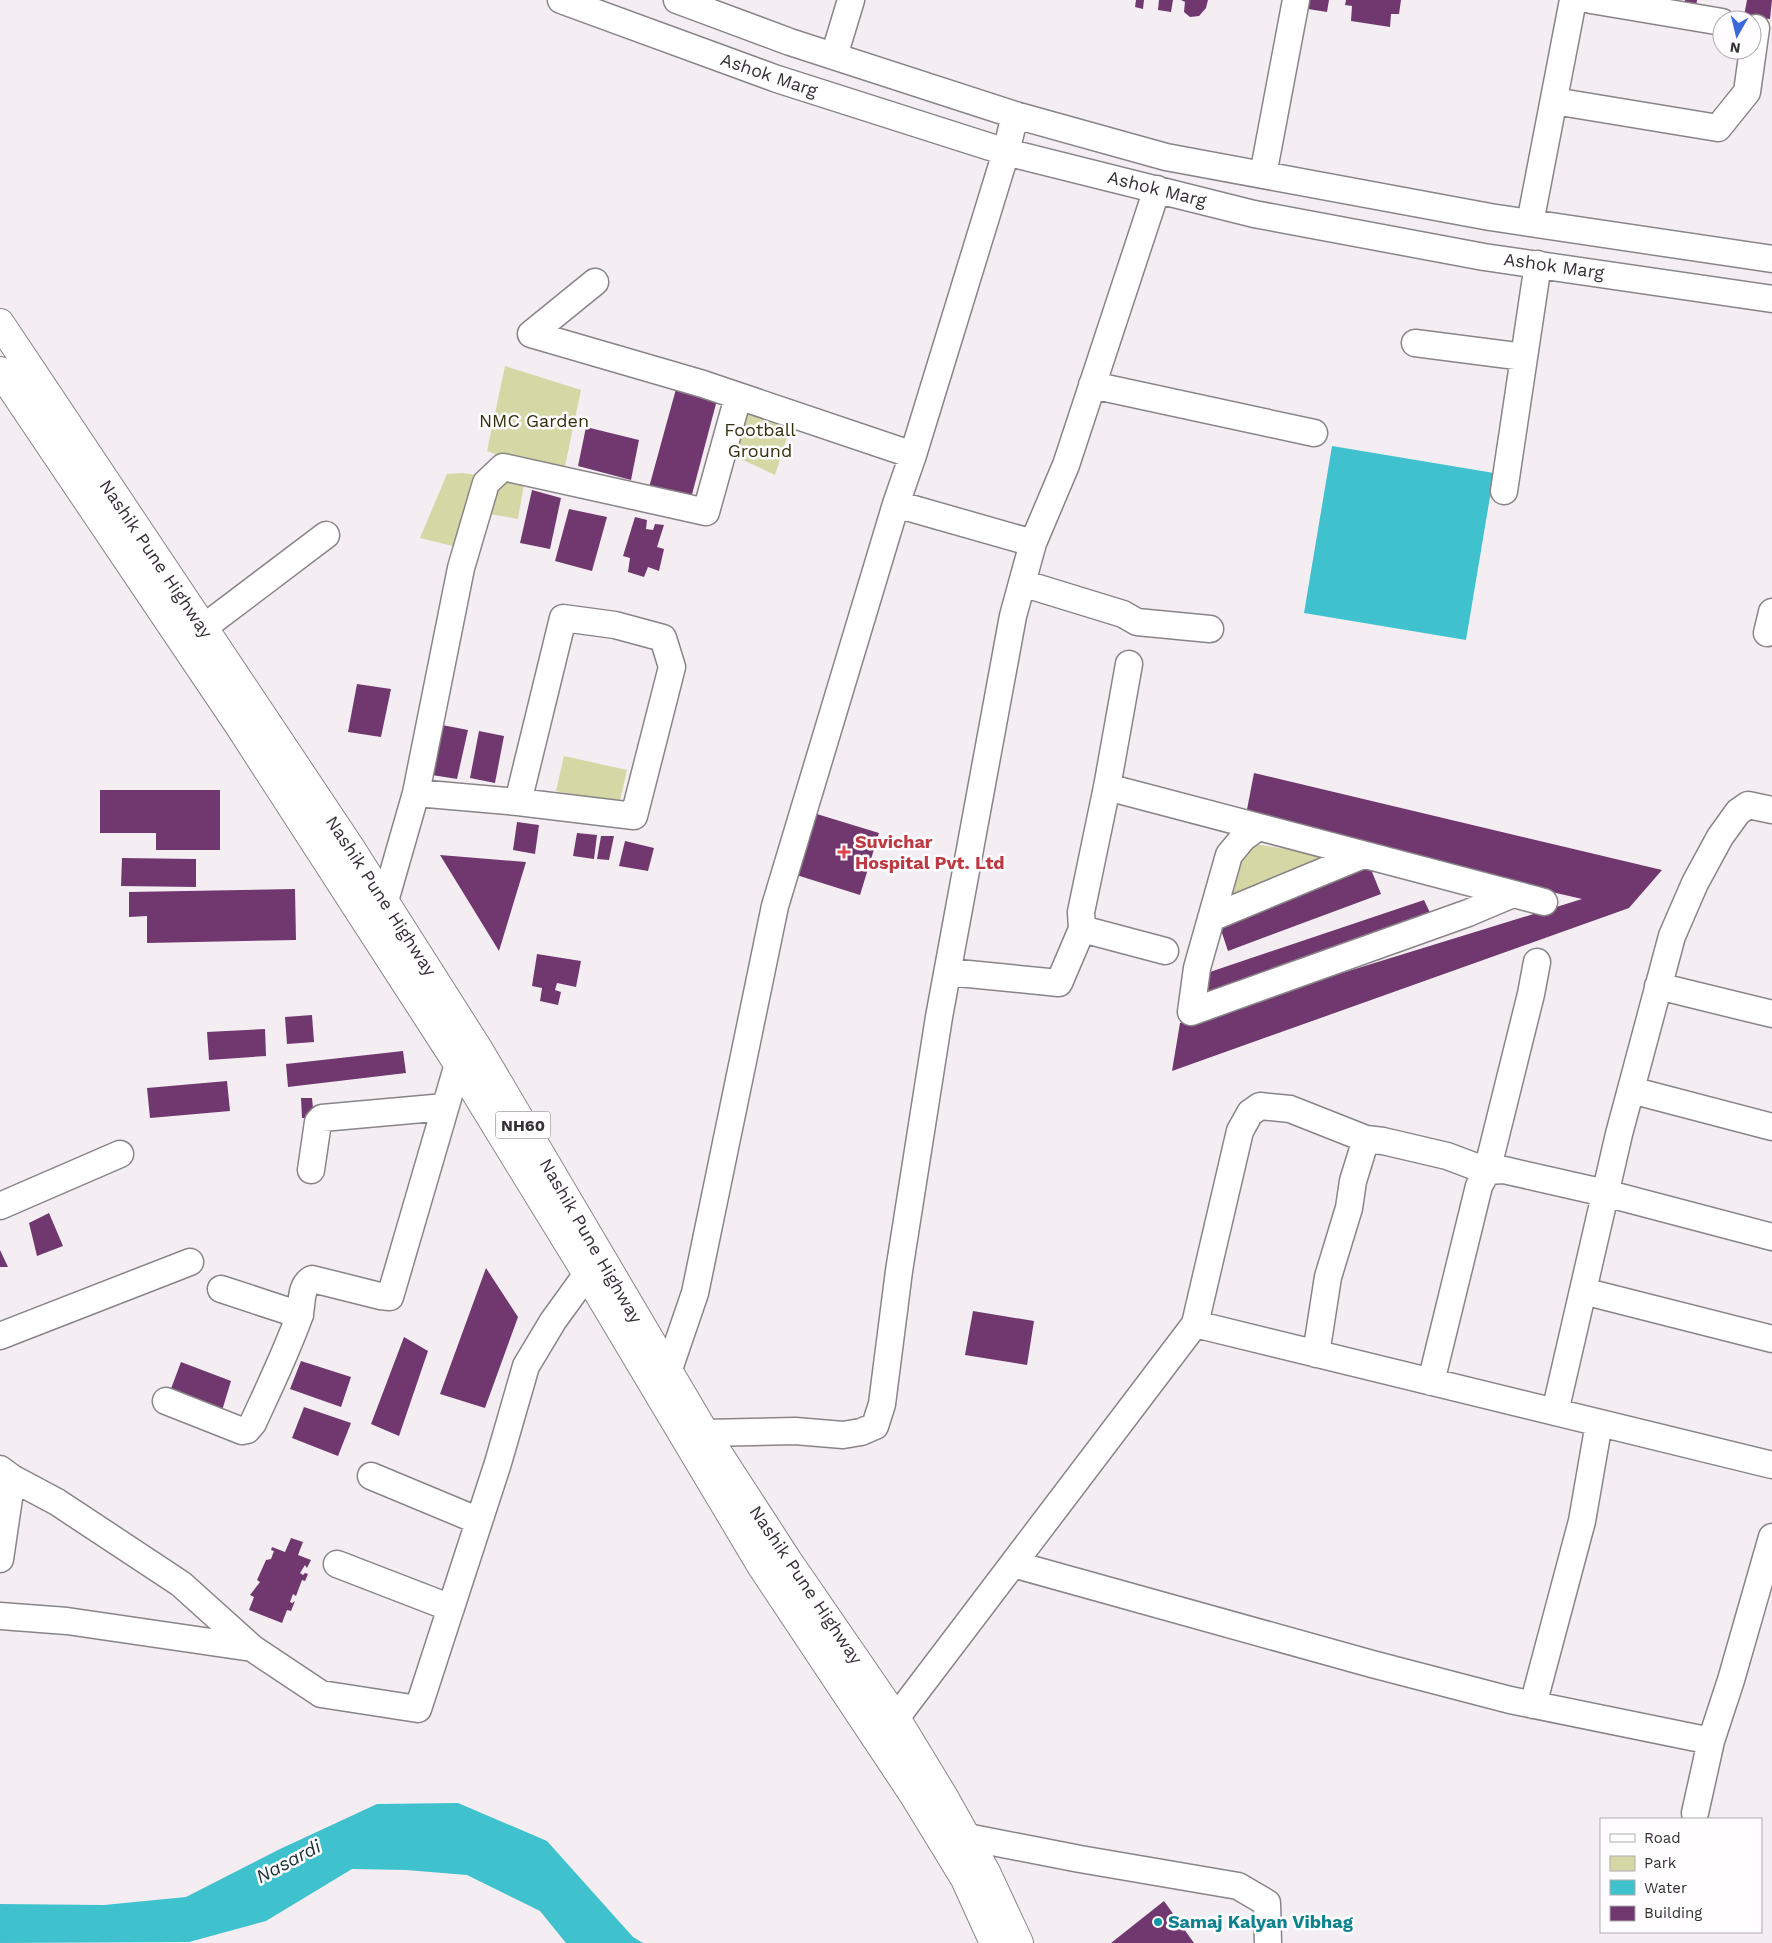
<svg xmlns="http://www.w3.org/2000/svg" width="1772" height="1943" viewBox="0 0 1772 1943" font-family="'Work Sans',sans-serif">
	<style>
		.green { fill: #d5d8a4 }
		.water { fill: #40c1ce }
		.building { fill: #71386f }
		.lines { fill: none; stroke-linecap: round; stroke-linejoin: round }
		.minor-casing { stroke: #898488; stroke-width: 29 }
		.highway-casing { stroke: #898488; stroke-width: 30 }
		.minor { stroke: #fff; stroke-width: 26 }
		.highway { stroke: #fff; stroke-width: 28 }
		.health-dot { fill: #e0444e; stroke: #fffdff; stroke-width: 2 }
		.culture-dot { fill: #0f9aa8; stroke: #fffdff; stroke-width: 2 }
		.labels { text-anchor: middle; stroke-width: 5; stroke-linejoin: round; paint-order: stroke }
		.shield { fill: #fffdff; stroke: #706e70; stroke-width: 1 }
		.shield-label { font-size: 16px; font-weight: bold; fill: #333133 }
		.street-label { font-size: 18px; fill: #333133; stroke: #fffdff }
		.park-label { font-size: 18px; fill: #31320c; stroke: #fffdff }
		.health-label { font-size: 18px; font-weight: bold; fill: #be3a42; stroke: #fffdff; text-anchor: start }
		.culture-label { font-size: 18px; font-weight: bold; fill: #0d838f; stroke: #fffdff; text-anchor: start }
		.water-label { font-size: 19px; font-style: italic; fill: #182e31; stroke: #fffdff }
	</style>
	<rect width="100%" height="100%" fill="#f4eef3"/>
	<path class="green" d="M505,366L581,390L564,471L508,459L487,451Z
		M741,407L791,425L775,475L730,454Z
		M462,473L478,475L461,548L420,538L447,474Z
		M506,476L525,478L518,519L484,513L491,487Z
		M564,756L627,770L619,805L556,791Z
		M1255,844L1342,858L1216,907L1238,850Z"/>
	<path class="water" d="M1332,446L1494,473L1466,640L1304,613Z
		M458,1803L547,1841L633,1937L643,1943H566L540,1911L467,1875L406,1870L352,1869L266,1921L189,1942L0,1943V1904L104,1905L186,1897L280,1849L377,1804Z"/>
	<path class="building" d="M1136,0H1144L1143,9L1135,7Z
		M1159,0H1173L1171,12L1158,10Z
		M1181,0H1208L1206,8L1199,16L1190,17L1184,12L1185,2Z
		M1310,0H1329L1327,12L1308,9Z
		M1346,0H1401L1399,14H1391L1390,27L1351,21L1352,6L1345,5Z
		M1685,0H1697L1696,7L1684,5Z
		M1747,0H1772L1770,19L1744,16Z
		M676,389L717,400L690,502L648,491Z
		M586,427L639,440L631,480L578,466Z
		M532,490L561,498L550,549L520,543Z
		M569,509L607,517L592,571L555,561Z
		M635,517L647,520L646,529L653,530L655,524L664,525L657,547L664,549L659,571L648,567L644,577L628,572L630,558L623,556Z
		M357,684L391,689L381,737L348,732Z
		M442,725L468,730L457,779L432,775Z
		M479,731L504,736L495,783L470,778Z
		M1254,773L1662,870L1629,908L1172,1071L1180,1023L1582,899L1245,820Z
		M100,790H220V850H156V833H100Z
		M807,811L879,833L860,895L787,872Z
		M517,822L539,825L535,854L513,850Z
		M577,833L597,835L594,859L573,856Z
		M601,836H614L609,860L597,859Z
		M625,841L654,848L648,871L619,866Z
		M440,855L526,862L499,951Z
		M122,858L196,859V887L121,886Z
		M1370,867L1381,894L1228,951L1219,924Z
		M295,889L296,940L147,943V916L129,917V892Z
		M1424,900L1433,919L1210,998L1201,975Z
		M537,954L581,961L576,987L557,983L555,990L561,992L558,1005L540,1001L542,988L532,986Z
		M312,1015L314,1042L287,1044L285,1017Z
		M265,1029L266,1056L209,1060L207,1032Z
		M403,1051L406,1073L288,1087L286,1064Z
		M227,1081L230,1111L150,1118L147,1088Z
		M301,1098H312L314,1118H302Z
		M49,1213L63,1246L37,1256L29,1223Z
		M0,1250L8,1267H0Z
		M486,1268L518,1317L485,1408L440,1394Z
		M973,1311L1034,1321L1027,1365L965,1355Z
		M404,1337L428,1351L399,1436L371,1424Z
		M301,1361L351,1377L341,1407L290,1389Z
		M181,1362L231,1381L221,1414L169,1394Z
		M304,1407L351,1423L338,1456L292,1438Z
		M291,1538L303,1542L298,1555L311,1560L307,1568L305,1565L300,1573L303,1575L305,1573L308,1574L305,1581L302,1580L296,1596L293,1594L290,1602L292,1603L295,1601L291,1611L287,1610L282,1623L249,1610L254,1597L250,1595L260,1582L257,1580L266,1560L271,1559L274,1551L271,1550L272,1547L285,1552Z
		M1164,1901L1194,1943H1111Z"/>
	<g class="lines">
		<g class="minor-casing">
			<path id="minor" d="M561,0L777,79L1006,152L1254,214L1484,257L1772,299
				M677,0L790,42L1015,115L1166,157L1490,217L1772,259
				M1591,0L1722,22
				M834,56L851,0
				M1554,101L1718,128L1747,92L1756,28
				M1263,175L1296,0
				M1530,223L1573,0
				M595,282L531,334L703,384L913,455
				M1415,343L1524,357
				M1092,385L1314,433
				M1504,491L1538,264
				M1033,543L1066,465L1157,189
				M1022,583L1123,614L1137,622L1210,629
				M203,628L326,535
				M1767,633L1772,612
				M1107,787L1544,902
				M416,793L518,802L634,816L672,667L663,638L615,625L563,618L518,802
				M1258,827L1243,838L1229,855L1197,968L1191,1012L1468,913L1513,894
				M385,901L416,793L461,568L486,483L503,467L706,512L738,397
				M1211,918L1363,855
				M1082,929L1165,951
				M948,972L1059,983L1082,929L1081,912L1107,787L1129,664
				M1658,986L1772,1014
				M1631,1090L1772,1127
				M311,1170L318,1122L322,1118L445,1107
				M0,1206L120,1154
				M221,1289L300,1315
				M1583,1291L1772,1339
				M1195,1324L1240,1131L1250,1113L1260,1106L1290,1109L1366,1139L1383,1141L1447,1156L1487,1171L1531,994L1537,962
				M0,1336L190,1262
				M1316,1354L1328,1277L1349,1208L1353,1181L1366,1139
				M668,1372L695,1293L775,906L896,504L913,455L1006,152L1015,115
				M1431,1382L1479,1186L1487,1171L1504,1170L1605,1193L1772,1237
				M166,1401L242,1431L247,1430L253,1423C269,1388 286,1353 299,1317C303,1305 299,1286 312,1279L380,1296L390,1297L458,1064
				M1555,1412L1619,1134L1672,936L1695,883L1720,837L1738,812L1748,805L1772,810
				M688,1443L705,1433L795,1431L843,1435L861,1432L875,1426L882,1404L899,1271L939,1017L1013,616L1033,543L896,504
				M0,1469L12,1478L57,1502L181,1584L252,1648L321,1694L418,1709L498,1463L526,1366L553,1321L587,1274
				M371,1476L479,1521
				M0,1559L12,1478
				M337,1564L451,1608
				M1013,1564L1372,1664L1510,1700L1711,1741
				M0,1616L67,1621L252,1648
				M1533,1705L1582,1521L1599,1423
				M874,1736L896,1718L1195,1324L1772,1465
				M1695,1813L1711,1741L1731,1680L1772,1537
				M967,1837L1080,1859L1238,1886L1267,1903L1268,1943"/>
		</g>
		<g class="highway-casing">
			<path id="highway" d="M0,323L350,847L479,1050L705,1433L788,1561L896,1718L944,1797L986,1872L1019,1943
				M0,371L238,724L458,1064L587,1274L762,1567L913,1794L965,1879L994,1943"/>
		</g>
		<use href="#minor" class="minor"/>
		<use href="#highway" class="highway"/>
	</g>
	<path class="health-dot" d="M841.5 844.5h5v5h5v5h-5v5h-5v-5h-5v-5h5z"/>
	<circle class="culture-dot" cx="1158" cy="1922" r="5"/>
	<g class="labels">
		<rect class="shield" x="495.5" y="1111.5" width="55" height="27" rx="4"/>
		<g class="shield-label">
			<text x="523" y="1131">NH60</text>
		</g>
		<g class="street-label">
			<text transform="translate(769 75) rotate(19)" y="6">Ashok Marg</text>
			<text transform="translate(1157 189) rotate(14)" y="6">Ashok Marg</text>
			<text transform="translate(1554 266) rotate(8)" y="6">Ashok Marg</text>
			<text transform="translate(156 559) rotate(56)" y="6">Nashik Pune Highway</text>
			<text transform="translate(381 896) rotate(57)" y="6">Nashik Pune Highway</text>
			<text transform="translate(591 1241) rotate(60)" y="6">Nashik Pune Highway</text>
			<text transform="translate(806 1585) rotate(56)" y="6">Nashik Pune Highway</text>
		</g>
		<g class="park-label">
			<text x="534" y="427">NMC Garden</text>
			<text x="760" y="436">Football<tspan x="760" dy="21">Ground</tspan></text>
		</g>
		<g class="health-label">
			<text x="855" y="848">Suvichar<tspan x="855" dy="21">Hospital Pvt. Ltd</tspan></text>
		</g>
		<g class="culture-label">
			<text x="1168" y="1928">Samaj Kalyan Vibhag</text>
		</g>
		<g class="water-label">
			<text transform="translate(288 1861) rotate(-28)" y="7">Nasardi</text>
		</g>
	</g>
	<rect x="1600" y="1818" width="162" height="115" fill="#fffdff" stroke="#adabad"/>
	<rect x="1610" y="1834" width="25" height="8" fill="#ffffff" stroke="#adabad"/>
	<text x="1644" y="1843" font-size="15" fill="#333133">Road</text>
	<rect x="1610" y="1856" width="25" height="15" fill="#d5d8a4" stroke="#adabad"/>
	<text x="1644" y="1868" font-size="15" fill="#333133">Park</text>
	<rect x="1610" y="1880" width="25" height="15" fill="#40c1ce" stroke="#adabad"/>
	<text x="1644" y="1893" font-size="15" fill="#333133">Water</text>
	<rect x="1610" y="1906" width="25" height="15" fill="#71386f" stroke="#adabad"/>
	<text x="1644" y="1918" font-size="15" fill="#333133">Building</text>
	<g transform="translate(1737 35) rotate(188)"><circle r="24" fill="#fffdff" stroke="#adabad"/>
	<path d="M0-4L9 19L0 12L-9 19Z" fill="#3a69d9"/>
	<text y="-8" font-size="14" font-weight="bold" text-anchor="middle" fill="#333133">N</text>
	</g>
</svg>
